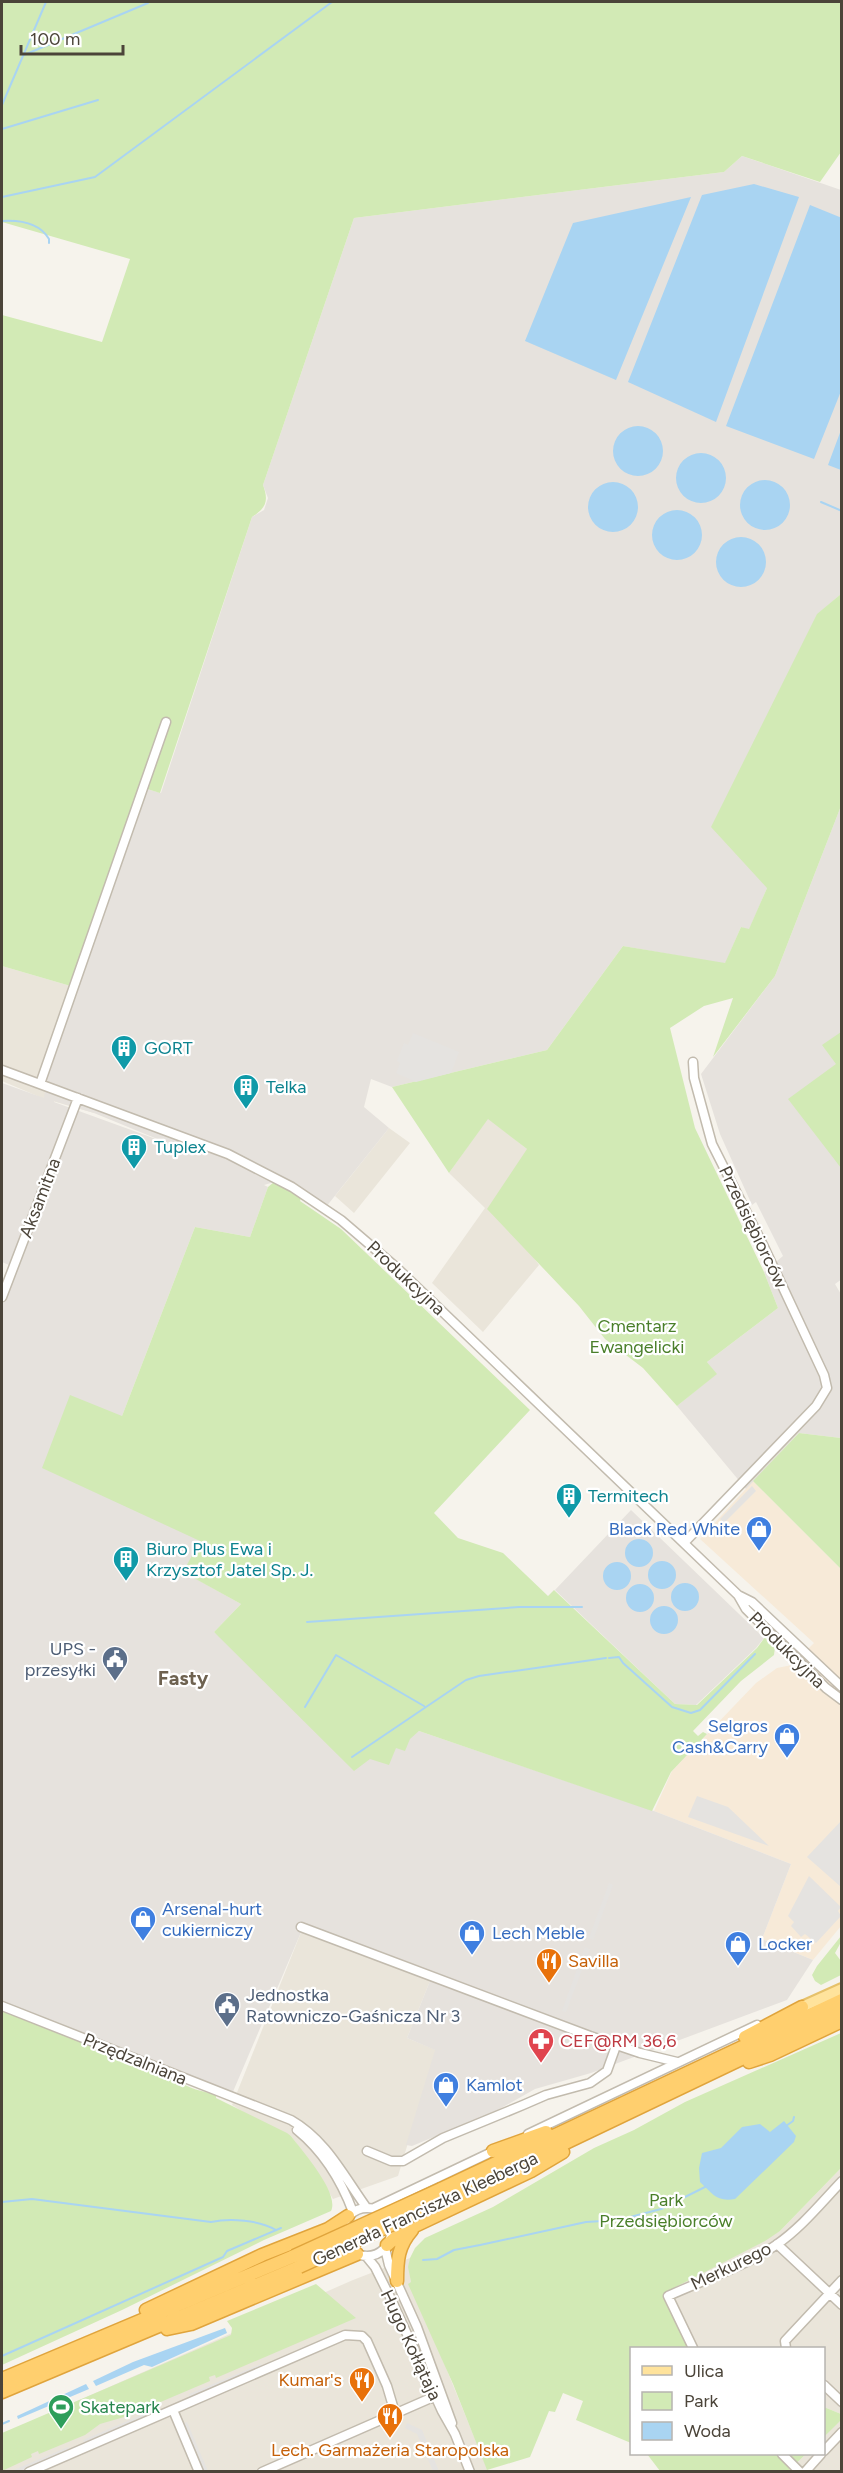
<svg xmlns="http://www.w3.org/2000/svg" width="843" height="2473" viewBox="0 0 843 2473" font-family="Figtree,sans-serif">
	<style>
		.residential { fill: #eae5da }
		.commercial { fill: #f7ead8 }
		.industrial { fill: #e6e2dd; fill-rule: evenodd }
		.green { fill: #d2eab5 }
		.parking { fill: #e5e3e0 }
		.water { fill: #a9d4f2 }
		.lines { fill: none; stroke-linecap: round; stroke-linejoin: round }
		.stream { stroke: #a9d4f2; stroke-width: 2 }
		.minor-casing { stroke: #c2bbae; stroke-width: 11 }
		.major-casing { stroke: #e6c16a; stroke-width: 14 }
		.highway-casing { stroke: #e0a43c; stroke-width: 15 }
		.minor { stroke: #fff; stroke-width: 8 }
		.major { stroke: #ffe39c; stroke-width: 10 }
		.highway { stroke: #ffcf6e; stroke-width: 12 }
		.highway-bridge-casing { stroke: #e0a43c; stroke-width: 15; stroke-linecap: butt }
		.highway-bridge { stroke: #ffcf6e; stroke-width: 12 }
		.labels { text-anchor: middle; stroke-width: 4.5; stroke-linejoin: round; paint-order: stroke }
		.culture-label { font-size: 18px; fill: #0d838f; stroke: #fff; text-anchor: start }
		.street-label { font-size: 18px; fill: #4b4439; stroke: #fff }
		.park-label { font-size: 18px; fill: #4a7f2a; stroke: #fff }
		.shop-label { font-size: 18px; fill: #366cbe; stroke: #fff; text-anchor: start }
		.service-label { font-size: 18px; fill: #4e5e75; stroke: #fff; text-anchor: end }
		.food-label { font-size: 18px; fill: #c56008; stroke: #fff; text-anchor: start }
		.health-label { font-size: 18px; fill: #be3a42; stroke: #fff; text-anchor: start }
		.leisure-label { font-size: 18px; fill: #27864d; stroke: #fff; text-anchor: start }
		.neighbourhood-label { font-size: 20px; font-weight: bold; fill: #6e6250; stroke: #fff }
	</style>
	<rect width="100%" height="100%" fill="#f6f3ec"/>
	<path class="residential" d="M2,966L74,987L94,1113L42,1098L2,1081Z
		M488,1118L527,1149L531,1254L539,1265L483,1332L432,1283L485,1208L449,1173Z
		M389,1128L410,1143L354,1213L335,1196Z
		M302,1930L430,1981L407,2038L436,2050L398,2176L333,2199L315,2169L291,2136L253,2118L232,2105Z
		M841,2168V2414L824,2407V2348H692L666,2292L780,2231Z
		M410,2258L409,2267L411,2282L488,2471H2V2434L353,2280Z
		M841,2419V2471L787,2472L806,2454H824V2437Z"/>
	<path class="commercial" d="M753,1481L841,1569V1926L813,1960L762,1939L791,1864L654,1811L672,1771L710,1731L756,1683L777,1668L792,1665L814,1643L700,1539Z"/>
	<path class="industrial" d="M742,156L841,190V594L817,615L767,888L749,930L741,927L725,964L623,946L547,1050L392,1087L371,1079L364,1107L389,1128L322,1212L274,1182L264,1185L268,1187L250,1237L195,1227L122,1416L200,1542L184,1572L241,1604L214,1632L370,1759L396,1747L419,1731L654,1811L791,1864L762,1939L813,1960L787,2000L591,2073L535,2089L496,2111L412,2146L406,2145L435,2050L407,2038L430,1981L302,1930L232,2094L2,2001V1283L9,1265L2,1262V1083L44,1098L46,1087L40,1084L143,788L161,793L252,517L264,510L268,498L263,485L354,218L724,172ZM54,1101L94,1113L167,1143L54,1102Z
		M841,806L842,1279L835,1284L842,1296L841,1438L799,1433L746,1489L677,1406L716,1374L707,1362L778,1308L764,1272L783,1256L756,1202L752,1205L720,1134L701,1074L775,976Z
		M631,1510L764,1638L756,1648L696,1705L675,1704L555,1590Z"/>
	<path class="green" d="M2,2H841V152L820,182L742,156L724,172L354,218L263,485C269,501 266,508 252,517L160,793L144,788L74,987L2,966V315L102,342L130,259L2,222Z
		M841,594V806L775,976L713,1057L733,998L704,1006L670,1028L695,1128L764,1272L778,1308L707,1362L717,1374L677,1406L643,1368L605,1339L579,1306L487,1209L527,1149L488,1119L449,1173L392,1087L547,1050L623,946L725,963L741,927L749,929L767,888L711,827L817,614Z
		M841,1032V1168L788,1099L836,1064L822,1045Z
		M274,1182L301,1198L300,1201L341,1229L530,1410L434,1513L458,1538L503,1553L548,1596L554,1590L675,1704L697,1705L757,1648L765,1637L775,1647L774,1655L741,1681L693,1731L698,1736L703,1732L707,1734L671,1772L652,1811L419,1731L410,1739L405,1751L396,1748L389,1765L370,1759L354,1771L214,1632L241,1604L183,1572L200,1541L42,1468L70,1395L122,1416L195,1227L250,1237L268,1187Z
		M799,1433L841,1438V1569L753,1481Z
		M841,1936V1942L835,1953L841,1961V1975L821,1985L815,1981L812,1975L817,1966Z
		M2,2010L177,2080C190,2090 201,2090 216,2095V2098L287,2133L291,2136C302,2151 340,2193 331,2211L264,2240L122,2310L2,2365Z
		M841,2033V2168L780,2231L765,2241L666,2292L692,2348H632L631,2443L576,2420L583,2401L563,2393L555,2412L549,2411L530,2457L487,2470L453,2384L408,2284L411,2282L408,2267L410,2258L415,2248L425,2238L493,2207L594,2148L634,2130L685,2102Z
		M316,2284L356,2318L216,2378L215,2375L209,2377L210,2381L137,2412L135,2409L130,2411L131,2415L100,2424L85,2435L39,2454L38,2451L31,2454L32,2457L2,2471V2433L231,2335L232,2328L227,2321Z
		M824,2407L841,2414L842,2419L824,2437Z
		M647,2454H806L787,2472L660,2471Z"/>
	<path class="parking" d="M413,1033L459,1052L451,1073L416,1082L396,1073L400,1063L397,1061L404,1043L408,1045Z
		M752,1486L756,1491L724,1523L720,1519Z
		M697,1796L728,1807L769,1846L688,1817Z
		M841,1821V1887L807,1857Z
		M809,1876L841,1907L838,1911L841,1916L816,1943L805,1934L801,1937L791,1926L794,1922L788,1916Z
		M609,1883L613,1885L593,1940L589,1938Z
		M585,1947L590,1949L566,2012L562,2011Z
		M261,2364L263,2368L191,2399L189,2394Z
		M151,2411L152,2415L85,2444L83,2440Z
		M187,2422L208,2471H203L183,2424Z
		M407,2423L422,2430L439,2471H433L417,2434L405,2428Z
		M68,2447L70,2451L22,2471L9,2472Z"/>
	<path class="water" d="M754,184L799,197L716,422L628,382L702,195Z
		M691,197L616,380L525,341L573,223Z
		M810,205L842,218L841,391L814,459L726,426Z
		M613 451a25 25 0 1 1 50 0a25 25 0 1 1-50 0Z
		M841,430V470L828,465Z
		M676 478a25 25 0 1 1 50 0a25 25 0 1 1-50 0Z
		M740 505a25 25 0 1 1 50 0a25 25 0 1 1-50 0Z
		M588 507a25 25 0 1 1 50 0a25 25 0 1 1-50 0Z
		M652 535a25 25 0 1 1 50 0a25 25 0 1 1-50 0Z
		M716 562a25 25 0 1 1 50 0a25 25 0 1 1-50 0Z
		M625 1553a14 14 0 1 1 28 0a14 14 0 1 1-28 0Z
		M648 1575a14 14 0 1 1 28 0a14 14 0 1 1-28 0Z
		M603 1576a14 14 0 1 1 28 0a14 14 0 1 1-28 0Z
		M671 1597a14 14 0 1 1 28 0a14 14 0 1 1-28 0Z
		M626 1598a14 14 0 1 1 28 0a14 14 0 1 1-28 0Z
		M650 1620a14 14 0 1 1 28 0a14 14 0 1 1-28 0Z
		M784,2121L796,2136L794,2142L735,2199C716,2202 713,2194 700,2182L699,2168L702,2153L721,2148L742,2127L760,2124L770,2132Z
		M225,2328L227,2333L152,2367L144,2365L96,2386L93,2381L133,2362Z
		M86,2384L89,2389L18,2419L17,2416Z"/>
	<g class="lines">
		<path class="stream" d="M24,55L148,3
			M2,105L46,2
			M2,129L98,100
			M2,197L95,177L332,2
			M2,221C19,220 39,222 49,239V243
			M821,502L842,511
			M307,1622L519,1607H582
			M609,1658L619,1657L623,1663L672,1707L691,1713L700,1710L755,1654
			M305,1707L336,1655L424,1706
			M352,1757L466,1680L479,1676L606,1658
			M786,2126L793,2121L794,2117
			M2,2202L32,2199L211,2222C230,2218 259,2220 276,2230
			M423,2260L437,2259L454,2250L480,2245L586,2222L619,2220L661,2209L707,2186
			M2,2356L223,2257L227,2251L281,2228
			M2,2424L9,2421"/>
		<g class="minor-casing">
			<path id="minor" d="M2,1070L228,1154L292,1187L341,1220L397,1268L738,1595L746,1609L826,1688L842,1700
				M40,1084L166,722
				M2,1297L78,1098
				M684,1543L816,1406L827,1388L824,1375L764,1247L712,1144L694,1078L693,1062
				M738,1595L752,1602L842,1687
				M301,1927L590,2036L640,2053L677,2062
				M2,2006L291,2120C326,2140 343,2175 366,2207
				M297,2130C324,2152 341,2180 353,2212
				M528,2134L757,2025
				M367,2151L391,2161H403L443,2138L523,2105L546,2095L590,2083L607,2071L616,2046
				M343 2232a24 24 0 1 1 48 0a24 24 0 1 1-48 0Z
				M374,2208L498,2149
				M777,2244L842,2305
				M385,2248L389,2265L417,2327L452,2423
				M366,2256L375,2267L391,2299L442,2411L455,2434L470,2472
				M693,2348L668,2296C703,2280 744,2267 776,2245C801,2228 821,2203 842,2181
				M786,2348L785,2341L842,2280
				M824,2385L842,2402
				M173,2410L199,2472
				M824,2451L842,2432
				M782,2454L800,2472
				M29,2472L345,2335L362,2336L367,2341L387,2386L395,2413
				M262,2472L440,2394
				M805,2472L821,2454"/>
		</g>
		<g class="major-casing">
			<path id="major" d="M802,2007L842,1989"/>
		</g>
		<g class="highway-casing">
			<path id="highway" d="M745,2037L802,2007
				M749,2062L770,2055L842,2021
				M493,2151L546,2132
				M441,2189L842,2000
				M448,2199L842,2011
				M387,2245L402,2232L531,2171L563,2152
				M397,2281C397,2260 398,2246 412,2230
				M146,2310L262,2255L328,2229L348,2216
				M167,2329L191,2324L357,2254
				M2,2379L294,2256
				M2,2392L299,2267"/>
		</g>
		<use href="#minor" class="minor"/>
		<use href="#major" class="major"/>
		<use href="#highway" class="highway"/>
		<g class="highway-bridge-casing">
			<path id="highway-bridge" d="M294,2256L441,2189
				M299,2267L448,2199"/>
		</g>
		<use href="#highway-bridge" class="highway-bridge"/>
	</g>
	<defs>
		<g id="building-pin" transform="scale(1.35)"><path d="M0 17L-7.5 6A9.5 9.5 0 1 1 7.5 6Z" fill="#0f9aa8" stroke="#fff"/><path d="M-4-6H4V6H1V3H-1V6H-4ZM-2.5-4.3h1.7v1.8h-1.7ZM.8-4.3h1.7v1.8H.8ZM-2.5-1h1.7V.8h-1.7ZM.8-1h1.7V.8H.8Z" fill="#fff"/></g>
		<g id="shop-pin" transform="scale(1.35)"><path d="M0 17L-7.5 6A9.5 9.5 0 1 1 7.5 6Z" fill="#3f7fe0" stroke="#fff"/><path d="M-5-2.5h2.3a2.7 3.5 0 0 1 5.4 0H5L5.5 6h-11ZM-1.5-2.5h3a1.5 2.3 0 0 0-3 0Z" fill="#fff"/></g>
		<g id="civic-pin" transform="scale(1.35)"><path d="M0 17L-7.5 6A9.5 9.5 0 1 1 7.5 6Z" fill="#5c6f8a" stroke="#fff"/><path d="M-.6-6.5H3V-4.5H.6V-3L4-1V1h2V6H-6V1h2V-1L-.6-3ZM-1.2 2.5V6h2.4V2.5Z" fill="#fff"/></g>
		<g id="restaurant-pin" transform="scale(1.35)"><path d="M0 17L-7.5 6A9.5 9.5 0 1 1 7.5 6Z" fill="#e8710a" stroke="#fff"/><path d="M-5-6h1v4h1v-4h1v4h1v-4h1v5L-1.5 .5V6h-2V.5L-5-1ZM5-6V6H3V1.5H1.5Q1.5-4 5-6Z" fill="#fff"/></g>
		<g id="pharmacy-pin" transform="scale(1.35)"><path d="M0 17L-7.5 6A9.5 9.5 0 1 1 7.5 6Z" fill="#e0444e" stroke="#fff"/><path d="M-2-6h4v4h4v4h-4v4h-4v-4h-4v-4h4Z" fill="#fff"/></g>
		<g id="stadium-pin" transform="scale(1.35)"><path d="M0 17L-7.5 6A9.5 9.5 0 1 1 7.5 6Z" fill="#2e9e5b" stroke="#fff"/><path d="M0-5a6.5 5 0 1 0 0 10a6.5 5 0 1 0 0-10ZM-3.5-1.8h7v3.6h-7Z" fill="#fff"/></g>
	</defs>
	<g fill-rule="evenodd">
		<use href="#building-pin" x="124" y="1048"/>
		<use href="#building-pin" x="246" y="1087"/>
		<use href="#building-pin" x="134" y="1147"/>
		<use href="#building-pin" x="569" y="1496"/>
		<use href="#shop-pin" x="759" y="1529"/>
		<use href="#building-pin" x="126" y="1559"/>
		<use href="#civic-pin" x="115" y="1659"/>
		<use href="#shop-pin" x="787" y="1736"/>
		<use href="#shop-pin" x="143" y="1919"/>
		<use href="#shop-pin" x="472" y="1933"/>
		<use href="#shop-pin" x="738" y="1944"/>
		<use href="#restaurant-pin" x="549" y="1961"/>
		<use href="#civic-pin" x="227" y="2005"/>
		<use href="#pharmacy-pin" x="541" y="2041"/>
		<use href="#shop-pin" x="446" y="2085"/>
		<use href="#restaurant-pin" x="362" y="2380"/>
		<use href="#stadium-pin" x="61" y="2407"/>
		<use href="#restaurant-pin" x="390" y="2416"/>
	</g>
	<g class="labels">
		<g class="culture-label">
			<text x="144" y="1054">GORT</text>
			<text x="266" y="1093">Telka</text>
			<text x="154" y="1153">Tuplex</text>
			<text x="588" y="1502">Termitech</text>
			<text x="146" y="1555">Biuro Plus Ewa i<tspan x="146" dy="21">Krzysztof Jatel Sp. J.</tspan></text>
		</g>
		<g class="street-label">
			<text transform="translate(40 1198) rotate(-69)" y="6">Aksamitna</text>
			<text transform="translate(753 1227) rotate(64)" y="6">Przedsiębiorców</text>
			<text transform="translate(406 1278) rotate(43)" y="6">Produkcyjna</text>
			<text transform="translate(787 1650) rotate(45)" y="6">Produkcyjna</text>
			<text transform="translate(135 2059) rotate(22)" y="6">Przędzalniana</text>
			<text transform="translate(425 2209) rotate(-25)" y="6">Generała Franciszka Kleeberga</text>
			<text transform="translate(731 2266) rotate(-26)" y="6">Merkurego</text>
			<text transform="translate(411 2345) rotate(65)" y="6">Hugo Kołłątaja</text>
		</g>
		<g class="park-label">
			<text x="637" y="1332">Cmentarz<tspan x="637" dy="21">Ewangelicki</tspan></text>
			<text x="666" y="2206">Park<tspan x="666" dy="21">Przedsiębiorców</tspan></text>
		</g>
		<g class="shop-label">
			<text x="740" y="1535" text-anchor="end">Black Red White</text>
			<text x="768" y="1732" text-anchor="end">Selgros<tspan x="768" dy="21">Cash&amp;Carry</tspan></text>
			<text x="162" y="1915">Arsenal-hurt<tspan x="162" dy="21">cukierniczy</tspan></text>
			<text x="492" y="1939">Lech Meble</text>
			<text x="758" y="1950">Locker</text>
			<text x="466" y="2091">Kamlot</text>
		</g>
		<g class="service-label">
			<text x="96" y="1655">UPS -<tspan x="96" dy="21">przesyłki</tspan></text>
			<text x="246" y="2001" text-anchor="start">Jednostka<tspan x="246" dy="21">Ratowniczo-Gaśnicza Nr 3</tspan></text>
		</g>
		<g class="food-label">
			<text x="568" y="1967">Savilla</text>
			<text x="342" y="2386" text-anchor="end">Kumar's</text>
			<text x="390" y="2456" text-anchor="middle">Lech. Garmażeria Staropolska</text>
		</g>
		<g class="health-label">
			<text x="560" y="2047">CEF@RM 36,6</text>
		</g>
		<g class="leisure-label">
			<text x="80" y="2413">Skatepark</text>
		</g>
		<g class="neighbourhood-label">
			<text x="183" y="1685">Fasty</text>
		</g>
	</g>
	<rect width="843" height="2473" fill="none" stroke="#4b4439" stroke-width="6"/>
	<rect x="630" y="2347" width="195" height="108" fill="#ffffff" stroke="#b7b4b0" stroke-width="1.5"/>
	<rect x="642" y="2366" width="30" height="9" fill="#ffe39c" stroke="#b7b4b0" stroke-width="1.5"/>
	<text x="684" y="2377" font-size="18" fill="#4b4439">Ulica</text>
	<rect x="642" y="2392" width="30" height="18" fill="#d2eab5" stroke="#b7b4b0" stroke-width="1.5"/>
	<text x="684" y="2407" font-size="18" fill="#4b4439">Park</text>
	<rect x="642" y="2422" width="30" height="18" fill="#a9d4f2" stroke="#b7b4b0" stroke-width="1.5"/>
	<text x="684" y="2437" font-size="18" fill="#4b4439">Woda</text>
	<path d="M21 45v9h102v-9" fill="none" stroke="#4b4439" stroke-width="3"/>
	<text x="30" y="45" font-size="18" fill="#4b4439" stroke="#ffffff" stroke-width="4.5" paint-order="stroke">100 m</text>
</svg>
